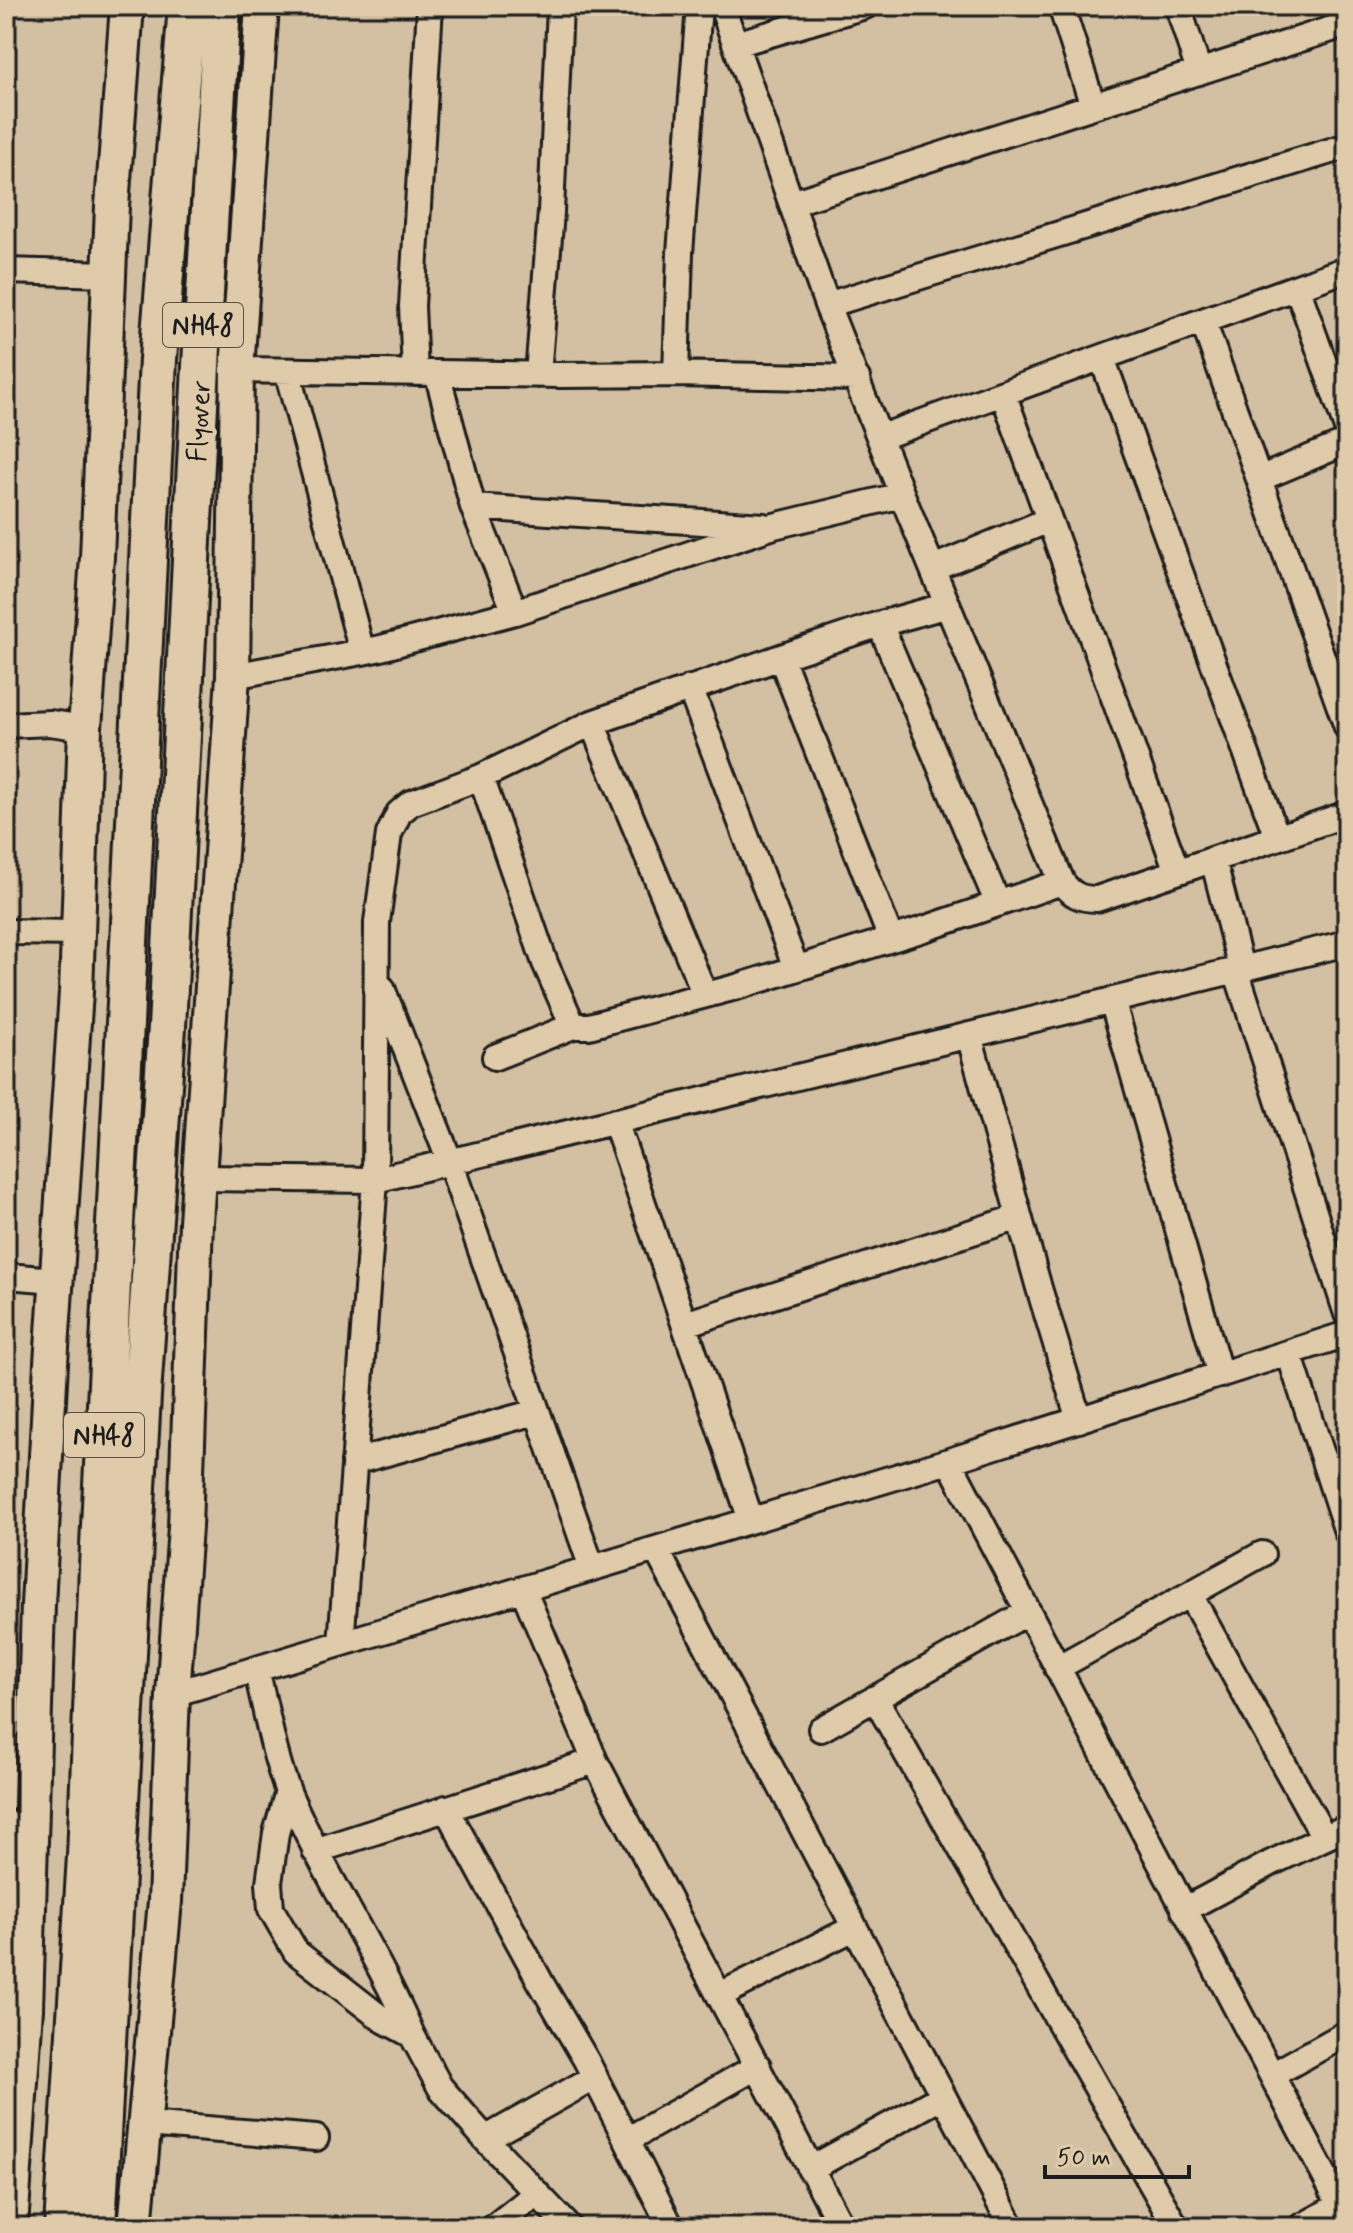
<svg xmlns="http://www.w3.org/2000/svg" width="1353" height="2233" viewBox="0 0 1353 2233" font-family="Mynerve,sans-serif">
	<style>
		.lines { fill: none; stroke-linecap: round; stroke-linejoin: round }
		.minor-casing { stroke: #1c1c1c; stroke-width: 30 }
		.major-casing { stroke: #1c1c1c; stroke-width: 38 }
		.highway-casing { stroke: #1c1c1c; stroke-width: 42 }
		.minor { stroke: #dfcbaa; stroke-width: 24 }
		.major { stroke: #dfcbaa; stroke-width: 32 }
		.highway { stroke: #dfcbaa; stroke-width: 36 }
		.labels { text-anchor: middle; stroke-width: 8; stroke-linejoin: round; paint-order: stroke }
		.shield { fill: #dfcbaa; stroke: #565047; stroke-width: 2 }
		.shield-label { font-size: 26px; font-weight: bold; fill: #1c1c1c }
		.street-label { font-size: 28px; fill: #1c1c1c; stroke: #dfcbaa }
	</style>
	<rect width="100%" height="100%" fill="#d3c0a2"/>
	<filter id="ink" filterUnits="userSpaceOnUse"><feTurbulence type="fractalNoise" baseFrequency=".0125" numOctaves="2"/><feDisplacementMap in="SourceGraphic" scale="16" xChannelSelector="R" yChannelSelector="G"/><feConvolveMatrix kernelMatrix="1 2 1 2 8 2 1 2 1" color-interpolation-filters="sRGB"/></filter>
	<g filter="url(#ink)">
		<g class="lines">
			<g class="minor-casing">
				<path id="minor" d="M722,6L827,305L902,495L1062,882C1072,895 1080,899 1097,899L1347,814
					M1061,6L1093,106
					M1178,6L1199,72
					M736,44L865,6
					M792,203L1347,24
					M6,271L109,274
					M1297,287L1347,428
					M827,305L1347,146
					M1203,321L1347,727
					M1102,358L1277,837
					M237,370L560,375L676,374L680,253L699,6
					M287,371L362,652L381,648L515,612L774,526L902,495
					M415,373L412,306L430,6
					M437,373L473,507L764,526
					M676,374L857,378
					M538,375L551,212L560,6
					M1003,393L1177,871
					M881,437L1347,269
					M1259,479L1347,442
					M473,507L515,612
					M933,568L1049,520
					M880,624L998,904
					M781,657L891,939
					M233,676L362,652
					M690,688L796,968
					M592,723L705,995
					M6,725L50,723L85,728
					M481,777L545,963L573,1026H589L740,986L927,928L1062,882
					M1213,859L1241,968
					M6,932L78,933
					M1236,970L1347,1314
					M382,988L450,1162L592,1568
					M1112,1000L1220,1375
					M969,1035L1039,1288L1079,1420
					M495,1057L573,1026
					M615,1121L751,1520
					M201,1178L375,1180L1347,943
					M6,1276L57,1280
					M685,1324L1019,1217
					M1289,1353L1347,1532
					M949,1461L1340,2205L1301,2227
					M354,1462L536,1412
					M656,1549L1012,2227
					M523,1589L595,1761L842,2227
					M1190,1595L1324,1837
					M341,1644L375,1180L377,922L389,834L399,813L411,803L481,777L592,723L781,657L880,624L948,605
					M1057,1668L1262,1554
					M256,1669C266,1708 274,1758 289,1794C325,1877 377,1952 412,2035L382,2019L296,1952L271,1909L269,1883L276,1833L288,1791
					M173,1694L949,1461L1347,1334
					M875,1698L1176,2227
					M821,1729L1028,1612
					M446,1808L541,1983L586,2060L671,2227
					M6,1822L31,1844
					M315,1851L595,1761
					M1184,1910L1271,1863L1347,1827
					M720,1995L854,1928
					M412,2035L440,2087L489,2143L569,2227
					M1272,2075L1347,2033
					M146,2124L316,2138
					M485,2139L595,2077
					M627,2140L758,2066
					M810,2169L943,2096
					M494,2227L537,2193"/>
			</g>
			<g class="major-casing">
				<path id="major" d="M11,2227L26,2009L38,1605L51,1363L76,992L85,728L97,557L112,206L127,6
					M135,2227L165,1901L173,1694L185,1527L196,1222L233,676L237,370L262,6"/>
			</g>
			<g class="highway-casing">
				<path id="highway" d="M63,2227L86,1856L98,1566L158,359L187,6
					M97,2227L142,1395L167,1027L203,327L222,6"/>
			</g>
			<use href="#minor" class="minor"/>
			<use href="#major" class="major"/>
			<use href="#highway" class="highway"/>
		</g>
	</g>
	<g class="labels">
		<g class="shield">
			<rect x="163" y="303" width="80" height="44" rx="6"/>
			<rect x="64" y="1413" width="80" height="44" rx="6"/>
		</g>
		<g class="shield-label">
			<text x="203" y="334">NH48</text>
			<text x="104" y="1444">NH48</text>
		</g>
		<g class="street-label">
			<text transform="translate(198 421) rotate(-87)" y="10">Flyover</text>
		</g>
	</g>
	<rect width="1353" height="2233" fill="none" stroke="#dfcbaa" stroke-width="32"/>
	<rect x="16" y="16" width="1321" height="2201" fill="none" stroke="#1c1c1c" stroke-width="3" filter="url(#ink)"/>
	<path d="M1045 2165v12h144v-12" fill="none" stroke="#1c1c1c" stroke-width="4"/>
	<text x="1057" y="2165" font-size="24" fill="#1c1c1c" stroke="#dfcbaa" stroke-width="6" paint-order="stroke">50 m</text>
</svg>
